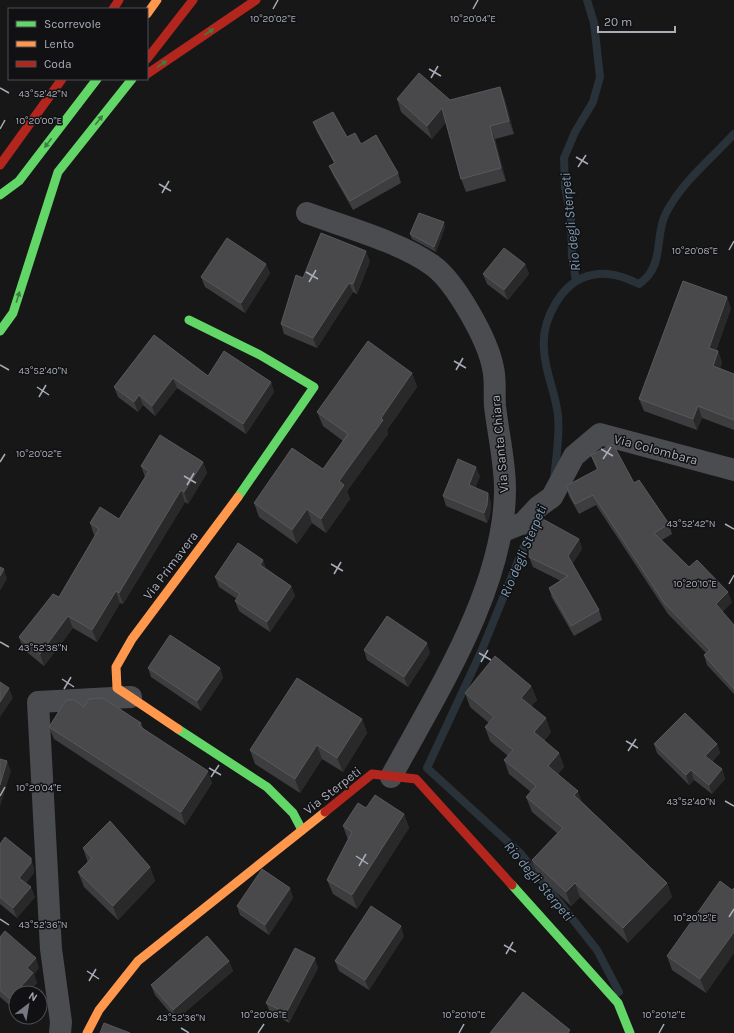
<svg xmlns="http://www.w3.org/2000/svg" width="734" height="1033" viewBox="0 0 734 1033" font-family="Karla,sans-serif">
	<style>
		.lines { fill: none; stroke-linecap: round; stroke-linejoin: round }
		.stream { stroke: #2a3239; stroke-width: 8 }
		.street { stroke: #4b4c50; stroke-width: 22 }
		.fast { stroke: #63d668; stroke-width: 9 }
		.slow { stroke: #ff974d; stroke-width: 9 }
		.jam { stroke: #b3261e; stroke-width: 9 }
		.wall { fill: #3d3d3f }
		.shaded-wall { fill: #29292a }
		.building { fill: #49494c; stroke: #58595d }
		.oneway { fill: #3e7d42 }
		.ticks { fill: none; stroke: #a8adb8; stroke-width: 1.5 }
		.labels { text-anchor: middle; stroke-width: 3; stroke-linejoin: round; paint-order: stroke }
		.street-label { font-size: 13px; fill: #a8adb8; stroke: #111113 }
		.water-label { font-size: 14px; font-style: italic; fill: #7f9bb3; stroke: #111113 }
		.ticks-label { font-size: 10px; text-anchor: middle; fill: #a8adb8; stroke: #111113; stroke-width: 3; stroke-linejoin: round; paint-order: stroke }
	</style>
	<rect width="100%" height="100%" fill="#171717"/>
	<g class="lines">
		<path class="stream" d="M576,281L572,257L571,217L565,187L564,158L575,132L593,102L600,77L594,23L587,0
			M554,479C556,458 560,437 558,416C556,393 545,373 544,350C541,321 561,281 592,275C609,271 624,277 639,284C643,281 648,277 650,273C662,256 656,232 666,213C682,182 710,160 734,134
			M534,522L481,652L427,768L521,854L597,950L619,992"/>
		<path class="street" d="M307,213C345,227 400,242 432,265C455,281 488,340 493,368C496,380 494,394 495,406C498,433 505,462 505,489C505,587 437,692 391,777
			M501,532L523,523L538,507L552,497L574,456L600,434L734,470
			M60,1033L61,1022L51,949L38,702L131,697"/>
		<path class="fast" d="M0,195L19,181L97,79
			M189,320L260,355L314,387L238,497
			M0,331L13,313L58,172L132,79
			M178,729L267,787L293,813L302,830
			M512,885L618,1003L630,1033"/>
		<path class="slow" d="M147,14L157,0
			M178,729L117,688L116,667L132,639L238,497
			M87,1033L99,1010L138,961L325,812"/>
		<path class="jam" d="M113,9L119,0
			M147,59L193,0
			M147,74L256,0
			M0,165L62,79
			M325,812L372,774L416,779L512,885"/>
	</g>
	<path class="wall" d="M500,87L505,100L514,134L495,139L506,181L466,192L461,179L446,122L432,139L401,112L397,99L450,100Z
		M313,122L361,144L398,173L401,183L353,210L333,175L329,166L334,163L317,132Z
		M445,227L436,252L412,239L410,234Z
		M370,261L357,294L353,292L317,348L284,334L281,324L303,278Z
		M525,264L529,274L508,300L487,284L483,274Z
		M270,273L245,313L205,287L201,277Z
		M731,308L716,351H718L722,363L720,368L734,374V430L702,418L697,430L644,411L639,399Z
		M154,335L208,376L271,382L274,392L246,434L177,388L155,416L143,405L138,412L118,397L114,387Z
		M412,373L417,387L387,430L388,434L347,491L350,499L326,533L312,523L297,544L259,517L254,503L323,469L343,441L323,426L317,412Z
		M591,455L634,483L669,524L672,534L662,540L689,567L732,602L722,612L734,625V694L707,665L704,655L706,653L668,614L596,505L579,514L569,496L566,486L597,470Z
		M203,462L207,473L188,504L185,502L123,604L120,603L97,642L73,628L44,666L23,649L19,637L59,597L95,535H94L90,523L119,519L145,477L141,466Z
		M480,476L475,488L488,493L491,503L490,515L487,523L446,506L443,496Z
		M579,539L582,549L572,564L599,610L602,620L574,636L552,598L549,588L561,581L533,567L529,557Z
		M267,569L291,586L295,596L270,632L239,611L235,601L237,599L219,587L215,577Z
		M364,650L430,653L408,687L367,660Z
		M148,668H220L223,678L201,711L151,677Z
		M531,686L537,700L531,706L551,732L544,741L559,753L564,767L558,774L583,803L667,883L672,897L628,943L580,897L571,906L537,874L532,860L557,833L532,812L526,797L531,792L509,774L504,760L508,756L490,741L485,727L489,723L470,707L465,693Z
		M84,707L141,723L143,728L212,783L185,825L54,739L49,727Z
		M362,719L367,733L343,772L322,759L300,793L255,764L250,750Z
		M654,744H717L720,753L712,762L722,769L725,779L712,794L694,780L689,785L657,753Z
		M366,808L404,814L409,828L357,909L333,894L327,880L348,840L343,826Z
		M0,844L34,868V873L26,883L35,897L17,918L0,904Z
		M83,848L150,867L155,881L118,920L84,887L78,872L88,863Z
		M290,888L293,898L269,935L240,915L237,906Z
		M734,888V953L706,993L672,970L667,956Z
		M404,936L369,990L339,971L335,961Z
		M0,937L39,968L34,974L37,983L28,993H16V1007L14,1009L0,997Z
		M229,961L233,971L176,1020L155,995L151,985Z
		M318,968L289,1023L270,1012L266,1003Z"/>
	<path class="shaded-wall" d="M500,87L505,100L514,134L509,121Z
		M442,108L447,121L432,139L427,126Z
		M490,126L495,139L506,181L501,168Z
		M444,222L445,227L436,252L434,247Z
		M366,251L370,261L357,294L353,284Z
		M266,264L270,273L245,313L241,303Z
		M525,264L529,274L508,300L504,290Z
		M349,283L353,292L317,348L313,338Z
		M727,297L731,308L713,360L709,348Z
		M718,351L722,363L717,377L713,366Z
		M412,373L417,387L387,430L388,434L347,491L350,499L326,533L321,519L339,481L381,418Z
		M173,378L177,388L155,416L152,406Z
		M271,382L274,392L246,434L243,424Z
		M139,395L143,405L138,412L134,402Z
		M698,406L702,418L697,430L693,419Z
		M203,462L207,473L188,504L184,492Z
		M476,467L480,476L473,495L469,485Z
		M181,490L185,502L123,604L119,593Z
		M488,493L491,503L490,515L487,523L484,513Z
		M307,509L312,523L297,544L292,530Z
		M579,539L582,549L571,566L568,556Z
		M263,560L267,570L260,565Z
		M4,569L7,579L0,591V576Z
		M291,586L295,596L270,632L267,622Z
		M116,591L120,603L97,642L92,630Z
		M728,592L732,602L719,614L716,604Z
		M68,616L73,628L44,666L40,654Z
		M427,643L430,653L408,687L404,677Z
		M220,668L223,678L201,711L197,701Z
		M531,686L537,700L527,712L521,698Z
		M9,688L13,698L0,717V702Z
		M546,718L551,732L539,746L534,732Z
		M362,719L367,733L343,772L337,758Z
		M717,744L720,753L709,765L705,756Z
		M317,745L322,759L300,793L295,779Z
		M559,753L564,767L553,780L548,766Z
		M7,761L11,771L0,807V785Z
		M722,769L725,779L712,794L709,785Z
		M691,770L694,780L689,785L686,775Z
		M208,771L212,783L185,825L181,812Z
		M578,791L583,805L574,795Z
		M404,814L409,828L357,909L352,895Z
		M31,858L34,868V873L23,887L19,878Z
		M150,867L155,881L118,920L113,906Z
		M575,883L580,897L571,906L566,892Z
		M667,883L672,897L628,943L623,928Z
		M31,887L35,897L17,918L13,908Z
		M290,888L293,898L269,935L265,925Z
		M401,926L404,936L369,990L365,980Z
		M734,932V953L706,993L700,979Z
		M36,958L39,968L34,974L37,983L28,993H16V1007L14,1009L10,999L27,968Z
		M315,958L318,968L289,1023L286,1013Z
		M229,961L233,971L176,1020L173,1010Z"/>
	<path class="building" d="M419,73L450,100L500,87L509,121L490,126L501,168L461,179L442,108L427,126L397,99Z
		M333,112L347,137L355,133L361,144L376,135L398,173L350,201L329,166L335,163L313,122Z
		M419,213L444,222L434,247L410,234Z
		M321,233L366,251L353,284L349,283L313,338L281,324L296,275L303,278Z
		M227,238L266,264L241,303L201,277Z
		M504,248L525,264L504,290L483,274Z
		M683,281L727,297L709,348L718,351L713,366L734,374V420L698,406L693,419L639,399Z
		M154,335L208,376L224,351L271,382L243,424L173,378L152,406L139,395L134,402L114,387Z
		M368,341L412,373L381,418L383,420L339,481L344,485L321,519L307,509L292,530L254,503L292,448L323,469L348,434L317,412Z
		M160,435L203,462L184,492L181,490L119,593L116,591L92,630L68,616L40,654L19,637L53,594L59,597L99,529L90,523L100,507L119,519L149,471L141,466Z
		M613,444L634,483L639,480L669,524L654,533L689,567L697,560L728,592L716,604L734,625V689L704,655L710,650L665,604L593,495L575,504L566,486L598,469L591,455Z
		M458,459L476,467L469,485L488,493L487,505L484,513L443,496Z
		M541,518L579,539L568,556L599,610L571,626L549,588L568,576L529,557L530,529Z
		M238,543L263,560L260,565L291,586L267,622L235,601L240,594L215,577Z
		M0,567L4,569L0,576Z
		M387,616L427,643L404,677L364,650Z
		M170,635L220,668L197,701L148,668Z
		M495,656L531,686L521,698L546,718L534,732L559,753L548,766L578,791L574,795L667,883L623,928L575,883L566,892L532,860L563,828L526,797L536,786L504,760L513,750L485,727L494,717L465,693Z
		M297,678L362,719L337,758L317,745L295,779L250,750Z
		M0,682L9,688L0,702Z
		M103,698L141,723L139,726L208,771L181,812L49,727L66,700H74L84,707L89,699Z
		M685,713L717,744L705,756L722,769L709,785L691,770L686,775L654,744Z
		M0,759L7,761L0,785Z
		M375,795L404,814L352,895L327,880L352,832L343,826L358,803L366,808Z
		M110,821L150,867L113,906L78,872L92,858L83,848Z
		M5,837L31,858V863L19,878L31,887L13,908L0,897V844Z
		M262,869L290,888L265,925L237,906Z
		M720,881L732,890L734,888V932L700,979L667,956Z
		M371,906L401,926L365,980L335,961Z
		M5,931L36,958L27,968L33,973L10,999L0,990V937Z
		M207,936L229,961L173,1010L151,985Z
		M295,948L315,958L286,1013L266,1003Z
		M523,992L570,1030L568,1033H490Z
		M104,1023L130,1033H100Z"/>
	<defs><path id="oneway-solid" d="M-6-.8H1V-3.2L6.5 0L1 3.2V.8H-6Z"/></defs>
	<g class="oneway">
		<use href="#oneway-solid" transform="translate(209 32) rotate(-34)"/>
		<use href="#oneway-solid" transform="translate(162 64) rotate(-34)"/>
		<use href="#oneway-solid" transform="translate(99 120) rotate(-52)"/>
		<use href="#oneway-solid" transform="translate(48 143) rotate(127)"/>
		<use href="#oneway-solid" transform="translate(18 297) rotate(-73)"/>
	</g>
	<path class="ticks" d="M273,9L278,0M473,9L478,0M429,69L441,76M431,78L438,66M0,88L9,93M0,129L5,120M576,157L588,164M578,167L586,155M159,184L171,191M162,193L169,181M729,250L734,241M306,272L318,279M309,282L316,270M454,361L466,368M0,365L9,370M456,370L463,358M37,387L49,395M39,397L46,385M601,449L613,456M603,459L611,447M0,462L5,454M184,476L196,483M187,485L194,473M725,524L734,529M331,564L343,571M334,574L341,562M729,584L734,575M0,642L9,647M479,653L491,660M481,662L488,650M62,679L74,687M64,689L71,677M626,741L638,748M628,751L636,739M209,768L221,775M211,777L219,765M0,796L5,787M725,801L734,806M356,856L368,864M359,866L366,854M729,917L734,909M0,919L9,925M504,945L516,952M506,954L513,942M87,971L99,979M89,981L96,969M181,1028L189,1033M258,1033L264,1024M459,1033L464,1024M659,1033L664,1024"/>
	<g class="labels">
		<g class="street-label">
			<text transform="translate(499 444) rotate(-95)" y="5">Via Santa Chiara</text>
			<text transform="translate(656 449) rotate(15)" y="5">Via Colombara</text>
			<text transform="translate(170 565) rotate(-53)" y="5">Via Primavera</text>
			<text transform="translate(332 790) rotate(-38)" y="5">Via Sterpeti</text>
		</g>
		<g class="water-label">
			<text transform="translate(570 222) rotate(-96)" y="5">Rio degli Sterpeti</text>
			<text transform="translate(523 551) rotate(-67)" y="5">Rio degli Sterpeti</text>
			<text transform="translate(539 881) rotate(50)" y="5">Rio degli Sterpeti</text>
		</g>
	</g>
	<g class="ticks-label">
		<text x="273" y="22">10°20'02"E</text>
		<text x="473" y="22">10°20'04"E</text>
		<text x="43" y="97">43°52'42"N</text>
		<text x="39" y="124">10°20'00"E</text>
		<text x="695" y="254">10°20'08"E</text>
		<text x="43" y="374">43°52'40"N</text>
		<text x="39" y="457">10°20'02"E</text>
		<text x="691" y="527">43°52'42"N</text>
		<text x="695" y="587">10°20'10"E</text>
		<text x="43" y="651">43°52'38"N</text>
		<text x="39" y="791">10°20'04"E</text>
		<text x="691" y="805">43°52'40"N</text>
		<text x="695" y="921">10°20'12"E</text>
		<text x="43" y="928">43°52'36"N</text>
		<text x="264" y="1018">10°20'08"E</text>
		<text x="464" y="1018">10°20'10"E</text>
		<text x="664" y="1018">10°20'12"E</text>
		<text x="181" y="1021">43°52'36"N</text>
	</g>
	<rect x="8" y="8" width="140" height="72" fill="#111113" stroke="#4d4f55"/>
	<rect x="16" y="21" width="20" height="6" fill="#63d668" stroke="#4d4f55"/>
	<text x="44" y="28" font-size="12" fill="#a8adb8">Scorrevole</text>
	<rect x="16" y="41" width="20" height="6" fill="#ff974d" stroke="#4d4f55"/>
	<text x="44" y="48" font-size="12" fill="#a8adb8">Lento</text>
	<rect x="16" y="61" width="20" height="6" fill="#b3261e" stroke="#4d4f55"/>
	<text x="44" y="68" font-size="12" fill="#a8adb8">Coda</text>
	<g transform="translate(28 1005) rotate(31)"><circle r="19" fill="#111113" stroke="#4d4f55"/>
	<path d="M0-3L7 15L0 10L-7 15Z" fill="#757880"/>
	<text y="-6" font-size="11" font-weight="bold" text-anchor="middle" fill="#a8adb8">N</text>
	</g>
	<path d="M598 26v6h77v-6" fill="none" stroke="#a8adb8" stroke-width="2"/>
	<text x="604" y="26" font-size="12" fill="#a8adb8" stroke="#111113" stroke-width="3" paint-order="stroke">20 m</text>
</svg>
